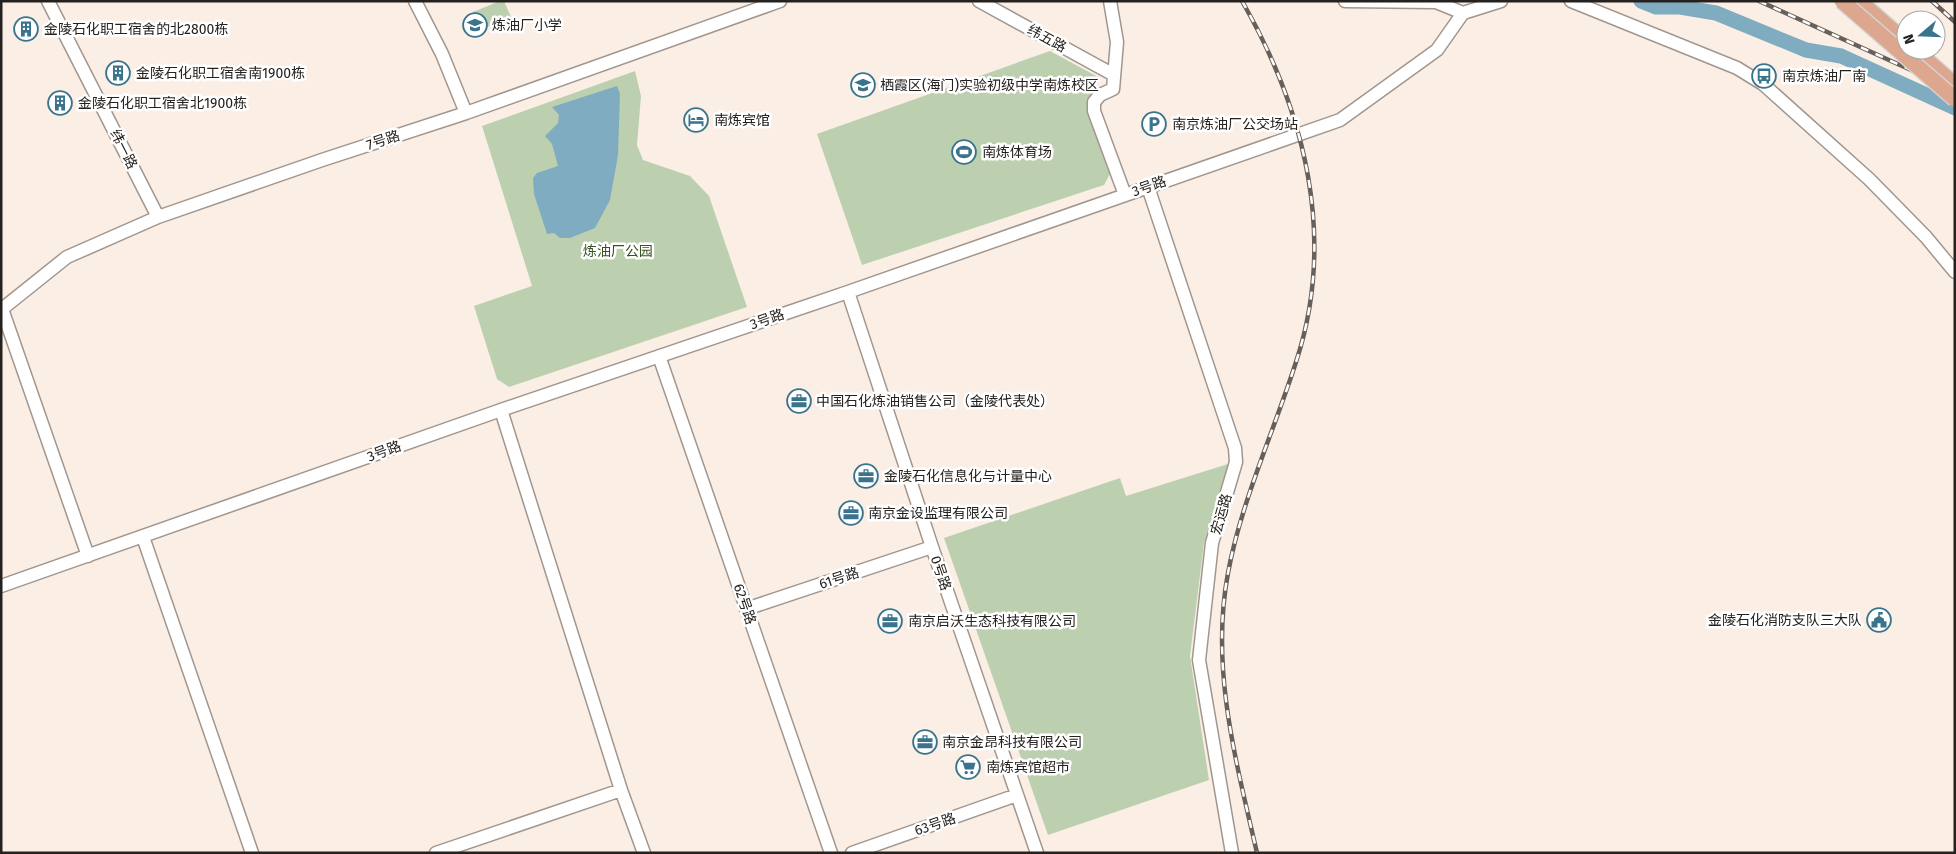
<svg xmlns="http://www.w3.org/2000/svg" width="1956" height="854" viewBox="0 0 1956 854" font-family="'Fira Sans','Noto Sans SC',sans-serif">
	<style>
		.green { fill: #bcd0af }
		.water { fill: #7facc0 }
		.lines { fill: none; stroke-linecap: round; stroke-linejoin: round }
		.river { stroke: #7facc0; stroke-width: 15 }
		.minor-casing { stroke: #a1968e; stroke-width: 15 }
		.major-casing { stroke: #d3d3d2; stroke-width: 18 }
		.minor { stroke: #fff; stroke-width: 12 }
		.major { stroke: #dda68e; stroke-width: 15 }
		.rail-casing { stroke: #665f5a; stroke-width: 4.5 }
		.rail { stroke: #fff; stroke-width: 2.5; stroke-dasharray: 8; stroke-linecap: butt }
		.major-bridge-casing { stroke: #d3d3d2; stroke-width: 18; stroke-linecap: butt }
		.major-bridge { stroke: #dda68e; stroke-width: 15 }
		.labels { text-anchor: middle; stroke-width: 5; stroke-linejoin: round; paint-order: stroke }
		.poi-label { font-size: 14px; fill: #25211e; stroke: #fff; text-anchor: start }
		.street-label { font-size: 14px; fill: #25211e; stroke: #fff }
		.park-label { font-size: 14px; fill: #37531e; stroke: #fff }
	</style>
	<rect width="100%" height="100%" fill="#fbeee5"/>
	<path class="green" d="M500,1H504L511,17L480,30L473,12Z
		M1050,51L1100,78L1087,104L1112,170L1104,185L862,265L817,134Z
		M635,71L641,96L637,145L643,160L690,176L709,196L747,307L509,387L497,379L474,306L532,286L482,126Z
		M1228,464L1204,543L1190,656L1209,780L1048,835L944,538L1120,478L1126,496Z"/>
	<path class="water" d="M617,86L620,94L618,155L610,200L595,228L570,238H560L554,233L547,234L534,194L533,178L537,173L558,166L552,144L545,136L558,123L559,115L552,107Z"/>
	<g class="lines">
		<path class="river" d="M1641,1L1656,7H1680L1716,13L1806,50L1841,56L1955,108"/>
		<g class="minor-casing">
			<path id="minor" d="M48,1L158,217
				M415,1L442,54L466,113
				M979,1L1114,75
				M1110,1L1117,42L1113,89L1100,95L1094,102V111L1125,195
				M1345,1L1436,2L1463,13
				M1571,1L1737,68L1763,84L1869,179L1926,237L1955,272
				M1148,187L1235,448L1236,462L1212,543L1199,660L1232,853
				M848,292L932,547L1037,853
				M659,356L831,853
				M501,410L621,790L644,853
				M143,537L252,853
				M88,556L2,309L67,257L158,217L322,160L466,113L780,1
				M1,586L501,410L848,292L1340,120L1437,50L1463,13L1501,1
				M746,609L932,547
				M436,853L621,790
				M852,853L1017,795"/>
		</g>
		<g class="major-casing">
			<path id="major" d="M1859,1L1906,42
				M1915,50L1955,85"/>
		</g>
		<use href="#minor" class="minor"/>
		<use href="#major" class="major"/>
		<g class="rail-casing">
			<path id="rail" d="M1242,1C1305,111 1337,238 1296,362C1274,431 1241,502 1228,573C1210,668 1236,761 1257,853
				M1759,1L1955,90
				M1932,1L1955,22"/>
		</g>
		<use href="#rail" class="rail"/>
		<g class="major-bridge-casing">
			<path id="major-bridge" d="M1842,1L1955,99"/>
		</g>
		<use href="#major-bridge" class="major-bridge"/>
	</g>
	<defs>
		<g id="school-ring" transform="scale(1.25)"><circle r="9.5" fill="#fff" stroke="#39738c" stroke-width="1.5"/><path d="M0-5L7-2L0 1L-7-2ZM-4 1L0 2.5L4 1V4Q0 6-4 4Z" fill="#39738c"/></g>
		<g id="building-ring" transform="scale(1.25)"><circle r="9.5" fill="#fff" stroke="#39738c" stroke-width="1.5"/><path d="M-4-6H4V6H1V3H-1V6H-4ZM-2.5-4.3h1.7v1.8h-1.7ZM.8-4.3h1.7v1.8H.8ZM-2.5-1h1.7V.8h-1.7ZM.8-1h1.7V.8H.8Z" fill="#39738c"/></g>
		<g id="bus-ring" transform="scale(1.25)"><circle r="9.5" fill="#fff" stroke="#39738c" stroke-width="1.5"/><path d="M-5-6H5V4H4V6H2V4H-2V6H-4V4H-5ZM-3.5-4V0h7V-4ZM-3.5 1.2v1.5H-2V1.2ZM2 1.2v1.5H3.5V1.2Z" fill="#39738c"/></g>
		<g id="hotel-ring" transform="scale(1.25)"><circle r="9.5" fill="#fff" stroke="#39738c" stroke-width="1.5"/><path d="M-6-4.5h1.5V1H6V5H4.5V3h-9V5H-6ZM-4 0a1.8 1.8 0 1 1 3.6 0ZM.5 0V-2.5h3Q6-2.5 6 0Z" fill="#39738c"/></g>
		<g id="parking-ring" transform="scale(1.25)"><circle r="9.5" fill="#fff" stroke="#39738c" stroke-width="1.5"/><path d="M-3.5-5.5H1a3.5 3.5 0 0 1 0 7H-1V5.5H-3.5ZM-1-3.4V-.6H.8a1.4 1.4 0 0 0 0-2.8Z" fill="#39738c"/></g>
		<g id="stadium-ring" transform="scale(1.25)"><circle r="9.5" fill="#fff" stroke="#39738c" stroke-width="1.5"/><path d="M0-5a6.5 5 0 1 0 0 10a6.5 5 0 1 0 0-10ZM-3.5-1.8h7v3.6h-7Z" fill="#39738c"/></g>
		<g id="office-ring" transform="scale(1.25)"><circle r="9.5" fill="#fff" stroke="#39738c" stroke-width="1.5"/><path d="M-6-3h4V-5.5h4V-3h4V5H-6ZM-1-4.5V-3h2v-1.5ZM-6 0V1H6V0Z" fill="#39738c"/></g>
		<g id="civic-ring" transform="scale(1.25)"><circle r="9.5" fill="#fff" stroke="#39738c" stroke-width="1.5"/><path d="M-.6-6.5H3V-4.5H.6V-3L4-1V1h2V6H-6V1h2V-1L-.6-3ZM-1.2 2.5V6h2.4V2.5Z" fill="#39738c"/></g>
		<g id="supermarket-ring" transform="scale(1.25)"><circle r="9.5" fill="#fff" stroke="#39738c" stroke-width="1.5"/><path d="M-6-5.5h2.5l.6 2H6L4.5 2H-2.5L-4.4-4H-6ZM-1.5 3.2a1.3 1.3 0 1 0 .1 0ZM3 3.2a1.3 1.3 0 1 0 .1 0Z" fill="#39738c"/></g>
	</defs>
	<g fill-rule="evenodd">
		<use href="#school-ring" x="475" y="25"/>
		<use href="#building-ring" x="26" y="29"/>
		<use href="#building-ring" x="118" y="73"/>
		<use href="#bus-ring" x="1764" y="76"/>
		<use href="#school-ring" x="863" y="85"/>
		<use href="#building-ring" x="60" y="103"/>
		<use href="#hotel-ring" x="696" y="120"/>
		<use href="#parking-ring" x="1154" y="124"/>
		<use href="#stadium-ring" x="964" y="152"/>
		<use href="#office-ring" x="799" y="401"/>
		<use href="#office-ring" x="866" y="476"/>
		<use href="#office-ring" x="851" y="513"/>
		<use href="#civic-ring" x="1879" y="620"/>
		<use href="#office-ring" x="890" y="621"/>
		<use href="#office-ring" x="925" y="742"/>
		<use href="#supermarket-ring" x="968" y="767"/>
	</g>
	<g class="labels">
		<g class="poi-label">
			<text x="492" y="30">炼油厂小学</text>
			<text x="44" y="34">金陵石化职工宿舍的北2800栋</text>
			<text x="136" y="78">金陵石化职工宿舍南1900栋</text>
			<text x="1782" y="81">南京炼油厂南</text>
			<text x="880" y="90">栖霞区(海门)实验初级中学南炼校区</text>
			<text x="78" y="108">金陵石化职工宿舍北1900栋</text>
			<text x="714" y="125">南炼宾馆</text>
			<text x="1172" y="129">南京炼油厂公交场站</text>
			<text x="982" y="157">南炼体育场</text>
			<text x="816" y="406">中国石化炼油销售公司（金陵代表处）</text>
			<text x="884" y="481">金陵石化信息化与计量中心</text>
			<text x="868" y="518">南京金设监理有限公司</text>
			<text x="1862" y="625" text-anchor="end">金陵石化消防支队三大队</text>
			<text x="908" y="626">南京启沃生态科技有限公司</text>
			<text x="942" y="747">南京金昂科技有限公司</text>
			<text x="986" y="772">南炼宾馆超市</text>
		</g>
		<g class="street-label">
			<text transform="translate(1047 38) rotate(29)" y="5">纬五路</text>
			<text transform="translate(383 140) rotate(-18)" y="5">7号路</text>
			<text transform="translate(124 149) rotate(63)" y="5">纬一路</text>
			<text transform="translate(1149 186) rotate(-19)" y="5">3号路</text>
			<text transform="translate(767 319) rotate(-19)" y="5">3号路</text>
			<text transform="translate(384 451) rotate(-20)" y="5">3号路</text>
			<text transform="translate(1221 514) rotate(-74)" y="5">宏运路</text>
			<text transform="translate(941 573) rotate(71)" y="5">0号路</text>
			<text transform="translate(839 578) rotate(-18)" y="5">61号路</text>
			<text transform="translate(745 604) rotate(71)" y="5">62号路</text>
			<text transform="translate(935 824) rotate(-19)" y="5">63号路</text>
		</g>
		<g class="park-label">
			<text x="618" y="256">炼油厂公园</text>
		</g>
	</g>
	<rect width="1956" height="854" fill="none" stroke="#25211e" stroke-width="5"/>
	<g transform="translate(1921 35) rotate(251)"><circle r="24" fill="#ffffff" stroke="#a8a6a5"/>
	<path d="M0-4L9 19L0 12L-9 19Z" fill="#39738c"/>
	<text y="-8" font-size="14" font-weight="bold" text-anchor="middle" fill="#25211e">N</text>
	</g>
</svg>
